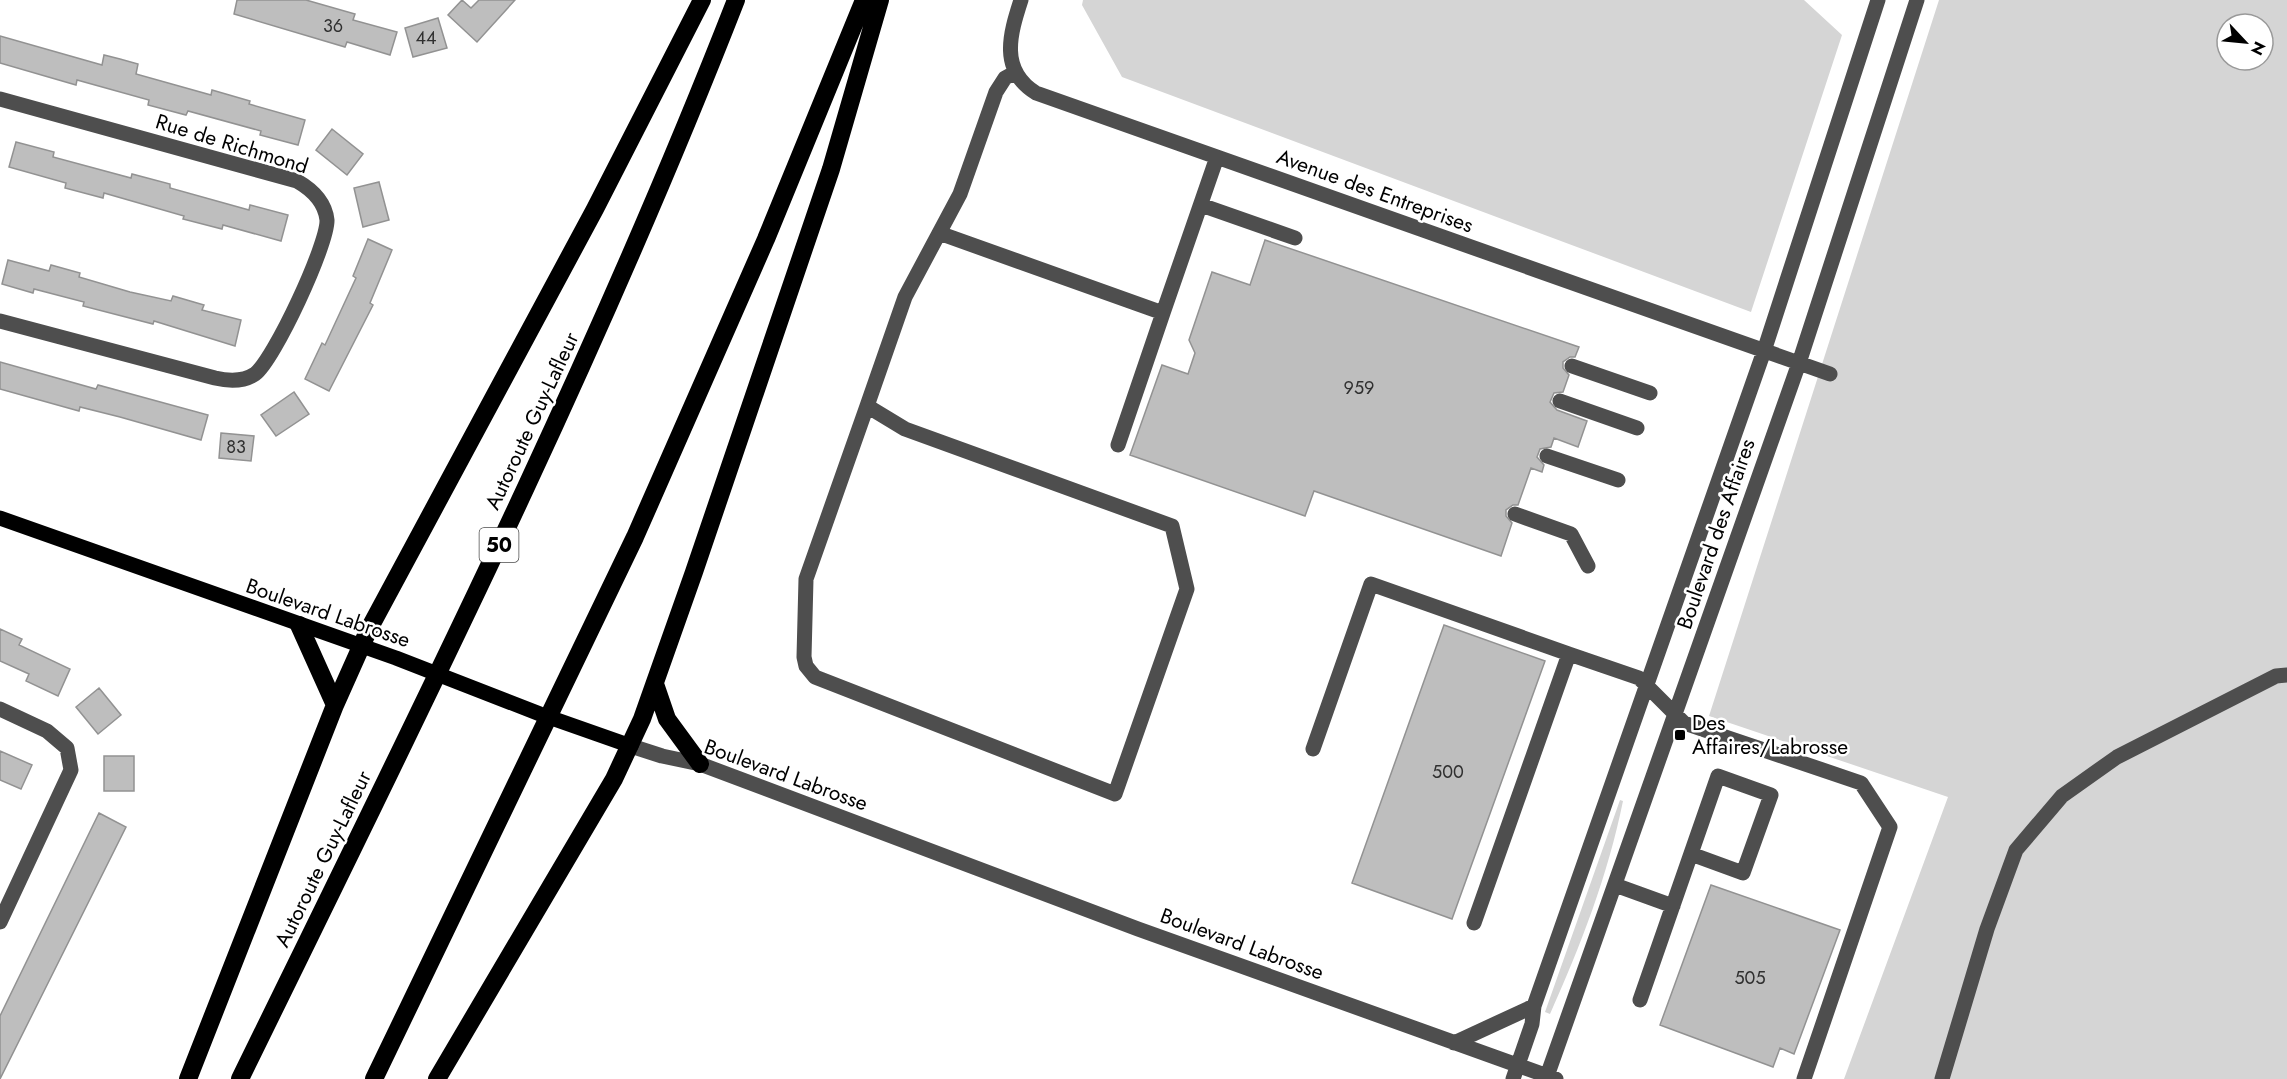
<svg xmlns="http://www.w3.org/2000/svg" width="2287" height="1079" viewBox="0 0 2287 1079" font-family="Jost,sans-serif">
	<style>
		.green { fill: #d5d5d5; fill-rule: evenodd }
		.building { fill: #bebebe; stroke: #929292; stroke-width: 1.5 }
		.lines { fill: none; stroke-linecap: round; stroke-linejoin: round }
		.minor { stroke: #4e4e4e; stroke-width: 15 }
		.major { stroke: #000; stroke-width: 15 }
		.highway { stroke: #000; stroke-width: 18 }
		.poi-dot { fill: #000; stroke: #fff; stroke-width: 2 }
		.labels { text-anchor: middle; stroke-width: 5; stroke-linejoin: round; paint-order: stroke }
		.number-label { font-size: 18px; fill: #303030 }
		.shield { fill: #fff; stroke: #4c4c4c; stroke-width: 1.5 }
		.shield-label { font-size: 20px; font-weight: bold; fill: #000 }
		.street-label { font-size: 21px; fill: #000; stroke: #fff }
		.poi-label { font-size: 21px; fill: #000; stroke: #fff; text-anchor: start }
	</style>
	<rect width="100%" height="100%" fill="#fff"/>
	<path class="green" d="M1083,0H1804L1842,35L1751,312L1122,77L1082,5Z
		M1939,0H2287V1079H1844L1948,797L1709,716ZM2227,24H2263V60H2227Z
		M1620,800L1623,801C1608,875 1581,945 1550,1014L1545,1012Z"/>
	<path class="building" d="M237,0H306L355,14L353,20L397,32L390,55L347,42L345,47L234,14Z
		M462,0L471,8L479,0H515L477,42L448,15Z
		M438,18L447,48L413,57L405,28Z
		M0,36L102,65L104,55L120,59L138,64L136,74L211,95L212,90L250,101L249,104L305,120L298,145L260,135L261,131L188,111L186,115L148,105L149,100L77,80L76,85L0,63Z
		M332,129L363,154L347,175L316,150Z
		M16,142L54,152L53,157L131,178L132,174L170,184V188L249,210L250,205L288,215L281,241L223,225L222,229L183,219L184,216L104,193L103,198L65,188L66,183L9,167Z
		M379,182L389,220L363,227L354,188Z
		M368,239L392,250L370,303L373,305L329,391L305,379L322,343L325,345L356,278L353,276Z
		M1265,240L1579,347L1575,357H1570L1563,362V368L1569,375L1563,392L1554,393L1550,402L1557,410L1587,421L1578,447L1554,438L1551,447L1540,449L1537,457L1544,465L1542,472L1531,468L1518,505H1513L1506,510V516L1512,523L1501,556L1314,491L1305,516L1130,455L1162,365L1188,374L1195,353L1189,340L1212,272L1250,285Z
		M8,260L49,271L51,265L80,273L79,277L130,292L171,301L173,296L204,305L202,310L241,320L235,346L154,321L153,324L83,306L84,302L34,289L33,293L2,284Z
		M0,362L96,389L98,385L208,415L201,440L120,417L80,407L79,411L0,389Z
		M294,392L309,414L276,436L261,415Z
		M221,433L254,436L251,461L219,458Z
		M1444,625L1545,661L1452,919L1352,883Z
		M0,629L22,639L19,645L70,669L58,696L26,681L29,674L0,661Z
		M99,688L121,715L98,734L76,707Z
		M0,751L32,765L21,789L0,780Z
		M104,756H134V791H104Z
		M99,813L126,827L0,1079V1016Z
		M1711,885L1840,930L1794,1054L1780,1048L1773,1067L1660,1025Z"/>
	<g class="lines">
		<path class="minor" d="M1021,0C1010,34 999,70 1036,93L1830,374
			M0,99L297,181C311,189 325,202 327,220C328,244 274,360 255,374C243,382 228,381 215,378L0,321
			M1201,205L1295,238
			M939,233L1163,313L1217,157
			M1572,366L1650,393
			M1560,401L1637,428
			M867,406L806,579L804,657L806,666L815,677L1115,794L1187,589L1172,526L905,429L867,406L905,297L960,194L996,92L1005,78L1016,72
			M1118,445L1163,313
			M1547,456L1618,480
			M1515,514L1571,534L1588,566
			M0,709L47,731L67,748L71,770L0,922
			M631,746L662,756L700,764L1138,929L1556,1079
			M1313,749L1371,584L1569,654
			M1615,885L1673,906
			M1474,923L1569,654L1639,678L1684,723L1861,783L1890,827L1804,1079
			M1640,1000L1718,776L1771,795L1743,873L1691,854
			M1454,1043L1534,1006
			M1513,1079L1532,1024L1534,1006L1764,351L1878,0
			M1546,1079L1799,363L1917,0
			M1942,1079L1987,929L2016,850L2062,796L2117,757L2276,676L2287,675"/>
		<path class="major" d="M0,518L396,658L540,714L631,746"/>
		<path class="highway" d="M299,625L335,705
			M655,684L667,719L700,764
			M188,1079L335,705L368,631L595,209L702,0
			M240,1079C414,723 592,369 736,0
			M374,1079L635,537L766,239L864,0
			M437,1079L614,779L642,719L694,572L831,169L880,0"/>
	</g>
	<rect class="poi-dot" x="1674" y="729" width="12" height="12" rx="3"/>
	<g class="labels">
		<g class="number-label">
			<text x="333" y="32">36</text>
			<text x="426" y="44">44</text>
			<text x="1359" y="394">959</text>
			<text x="236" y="453">83</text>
			<text x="1448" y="778">500</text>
			<text x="1750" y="984">505</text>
		</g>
		<rect class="shield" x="479.5" y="528" width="39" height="34" rx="4.5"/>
		<g class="shield-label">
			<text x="499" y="552">50</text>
		</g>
		<g class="street-label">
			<text transform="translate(232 144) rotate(17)" y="7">Rue de Richmond</text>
			<text transform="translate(1375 191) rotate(20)" y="7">Avenue des Entreprises</text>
			<text transform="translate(532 421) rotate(-65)" y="7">Autoroute Guy-Lafleur</text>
			<text transform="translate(1716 534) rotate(-71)" y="7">Boulevard des Affaires</text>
			<text transform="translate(328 613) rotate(19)" y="7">Boulevard Labrosse</text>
			<text transform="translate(786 775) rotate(20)" y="7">Boulevard Labrosse</text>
			<text transform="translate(323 859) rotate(-64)" y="7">Autoroute Guy-Lafleur</text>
			<text transform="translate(1242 944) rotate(20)" y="7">Boulevard Labrosse</text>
		</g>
		<g class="poi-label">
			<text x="1692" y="730">Des<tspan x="1692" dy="24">Affaires/Labrosse</tspan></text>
		</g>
	</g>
	<g transform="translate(2245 42) rotate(116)"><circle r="28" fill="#ffffff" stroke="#999999" stroke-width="1.5"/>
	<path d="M0-4.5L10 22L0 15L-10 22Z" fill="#000000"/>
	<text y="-9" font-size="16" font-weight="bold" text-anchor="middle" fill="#000000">N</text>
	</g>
</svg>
